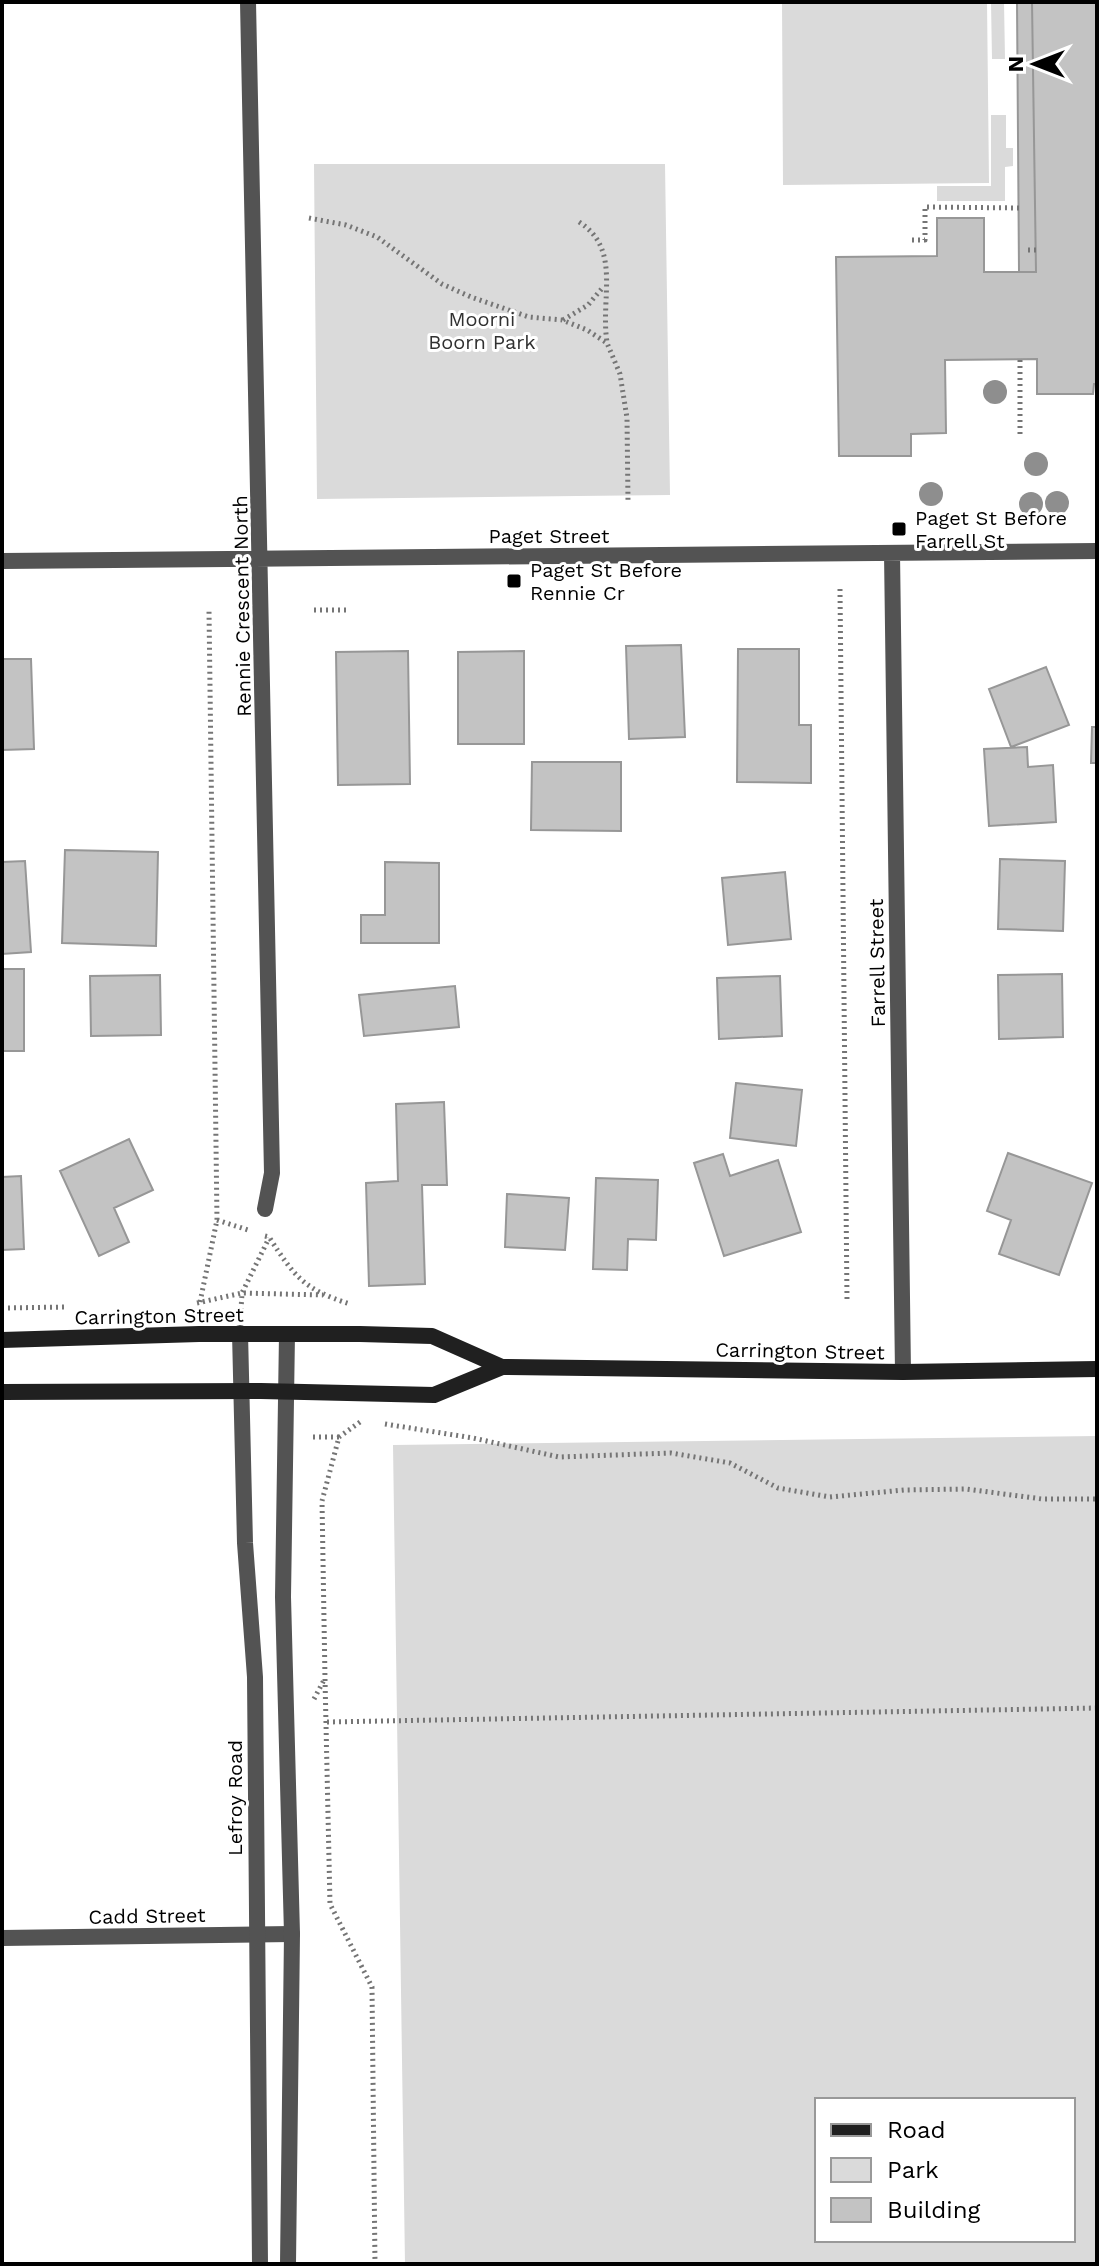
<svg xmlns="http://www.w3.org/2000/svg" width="1099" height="2266" viewBox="0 0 1099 2266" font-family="'Work Sans',sans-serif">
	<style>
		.green { fill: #dadada; fill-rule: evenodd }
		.building { fill: #c3c3c3; stroke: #979797; stroke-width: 2 }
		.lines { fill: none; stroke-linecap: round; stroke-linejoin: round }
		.path { stroke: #757575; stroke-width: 5; stroke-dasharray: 2 4; stroke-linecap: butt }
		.minor { stroke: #535353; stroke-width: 16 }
		.tertiary { stroke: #535353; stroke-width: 16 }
		.secondary { stroke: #202020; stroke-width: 16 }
		.tree { fill: #8e8e8e }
		.poi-dot { fill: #000; stroke: #fff; stroke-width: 3 }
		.labels { text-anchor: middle; stroke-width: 6; stroke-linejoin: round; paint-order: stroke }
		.park-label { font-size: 20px; fill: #313131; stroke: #fff }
		.poi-label { font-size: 20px; fill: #000; stroke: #fff; text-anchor: start }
		.street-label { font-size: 20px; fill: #000; stroke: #fff }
	</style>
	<rect width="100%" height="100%" fill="#fff"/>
	<path class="green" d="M782,2H987L989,183L783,185Z
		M991,2H1004L1005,59H992Z
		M991,115H1006V148H1013V166L1005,167V201H937V186H991Z
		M314,164H665L670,495L317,499Z
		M1097,1436V2264H405L393,1445ZM817,2100H1073V2240H817Z"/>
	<path class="building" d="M1017,2H1032L1036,272H1019Z
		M1032,2H1097V384H1094L1093,394H1037V359L945,360L946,433L911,434V456H839L836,257L937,256V218H984V272H1036Z
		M681,645L685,737L629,739L626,646Z
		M738,649H799V725H811V783L737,782Z
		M408,651L410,784L338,785L336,652Z
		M524,651V744H458V652Z
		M2,659H31L34,749L2,750Z
		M1046,667L1069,725L1011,747L989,689Z
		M1092,727H1097V763H1091Z
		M1027,747L1028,767L1053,765L1056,822L989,826L984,749Z
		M532,762H621V831L531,830Z
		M65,850L158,852L156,946L62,943Z
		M1000,859L1065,861L1063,931L998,929Z
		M25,861L31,952L2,954V862Z
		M385,862L439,863V943H361V915H385Z
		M785,872L791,939L728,945L722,878Z
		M2,969H24V1051H2Z
		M1062,974L1063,1037L999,1039L998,975Z
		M160,975L161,1035L91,1036L90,976Z
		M780,976L782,1036L719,1039L717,978Z
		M455,986L459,1027L364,1036L359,995Z
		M736,1083L802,1090L796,1146L730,1138Z
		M444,1102L447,1185H422L425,1284L369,1286L366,1183L398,1181L396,1104Z
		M129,1139L153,1190L114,1208L129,1242L99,1256L60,1171Z
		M1008,1153L1092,1183L1059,1275L999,1254L1011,1220L987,1211Z
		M723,1154L730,1176L778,1160L801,1232L724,1256L694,1163Z
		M21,1176L24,1249L2,1250V1177Z
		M596,1178L658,1180L656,1240L628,1239L627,1270L593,1269Z
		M507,1194L569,1198L565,1250L505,1247Z"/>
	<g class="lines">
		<path class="path" d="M309,218L346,225L377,237L442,284L471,297L529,317L562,320L587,330L607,343L620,374L627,418L628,501
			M579,222C622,249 600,298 607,342
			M912,240H925V207L1021,208
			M1028,250H1036
			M563,320L588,305L604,286
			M1020,360V435
			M840,589L847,1300
			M314,610H347
			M217,1220L248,1230
			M265,1236L269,1237C295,1277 303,1289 350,1304
			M200,1302L217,1220L209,611
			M197,1303L242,1293L323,1295
			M2,1308L68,1307
			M241,1310L242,1293L269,1238
			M360,1422L339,1437L322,1501L325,1679L330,1904L372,1987L375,2264
			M385,1424L473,1438L559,1457L671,1453L730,1463L778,1488L830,1497L904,1490L966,1489L1042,1499H1097
			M313,1437H339
			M314,1699L324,1680
			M327,1722L1097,1708"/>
		<path class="minor" d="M248,2L272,1173L265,1209
			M892,553L903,1372
			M2,561L1097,551
			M2,1938L292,1934"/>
		<path class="tertiary" d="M240,1333L245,1543L255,1677L260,2264
			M287,1334L283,1597L292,1934L288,2264"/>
		<path class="secondary" d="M2,1340L199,1334H360L432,1336L502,1367L903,1372L1097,1369
			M2,1392L261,1391L434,1395L502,1367"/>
	</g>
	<g class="tree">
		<circle cx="995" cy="392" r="12"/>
		<circle cx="1036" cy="464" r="12"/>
		<circle cx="931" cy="494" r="12"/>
		<circle cx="1057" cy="503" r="12"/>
		<circle cx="1031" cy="504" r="12"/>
	</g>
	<g class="poi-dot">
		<rect x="891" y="521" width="16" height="16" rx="4"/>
		<rect x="506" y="573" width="16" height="16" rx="4"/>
	</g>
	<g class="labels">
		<g class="park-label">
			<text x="482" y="326">Moorni<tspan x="482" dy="23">Boorn Park</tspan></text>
		</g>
		<g class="poi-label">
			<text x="915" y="525">Paget St Before<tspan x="915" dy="23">Farrell St</tspan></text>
			<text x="530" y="577">Paget St Before<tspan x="530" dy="23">Rennie Cr</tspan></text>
		</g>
		<g class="street-label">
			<text x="549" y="543">Paget Street</text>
			<text transform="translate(242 606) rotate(-91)" y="7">Rennie Crescent North</text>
			<text transform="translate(877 963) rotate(-91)" y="7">Farrell Street</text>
			<text transform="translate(159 1316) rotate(-1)" y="7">Carrington Street</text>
			<text transform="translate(800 1351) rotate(1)" y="7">Carrington Street</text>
			<text transform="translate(235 1798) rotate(-90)" y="7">Lefroy Road</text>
			<text transform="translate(147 1916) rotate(-1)" y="7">Cadd Street</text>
		</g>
	</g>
	<rect width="1099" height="2266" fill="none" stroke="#000000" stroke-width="8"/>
	<rect x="815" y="2098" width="260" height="144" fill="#ffffff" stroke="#999999" stroke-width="2"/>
	<rect x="831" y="2124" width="40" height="12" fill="#202020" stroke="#999999" stroke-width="2"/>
	<text x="887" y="2138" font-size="24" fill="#000000">Road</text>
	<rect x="831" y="2158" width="40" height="24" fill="#dadada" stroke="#999999" stroke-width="2"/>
	<text x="887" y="2178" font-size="24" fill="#000000">Park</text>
	<rect x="831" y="2198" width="40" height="24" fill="#c3c3c3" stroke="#999999" stroke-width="2"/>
	<text x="887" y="2218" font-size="24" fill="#000000">Building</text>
	<g transform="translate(1035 64) rotate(270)" stroke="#ffffff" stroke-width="6" paint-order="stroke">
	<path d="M0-6L14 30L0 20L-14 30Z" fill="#000000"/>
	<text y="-12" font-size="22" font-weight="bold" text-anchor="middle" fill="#000000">N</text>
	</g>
</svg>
